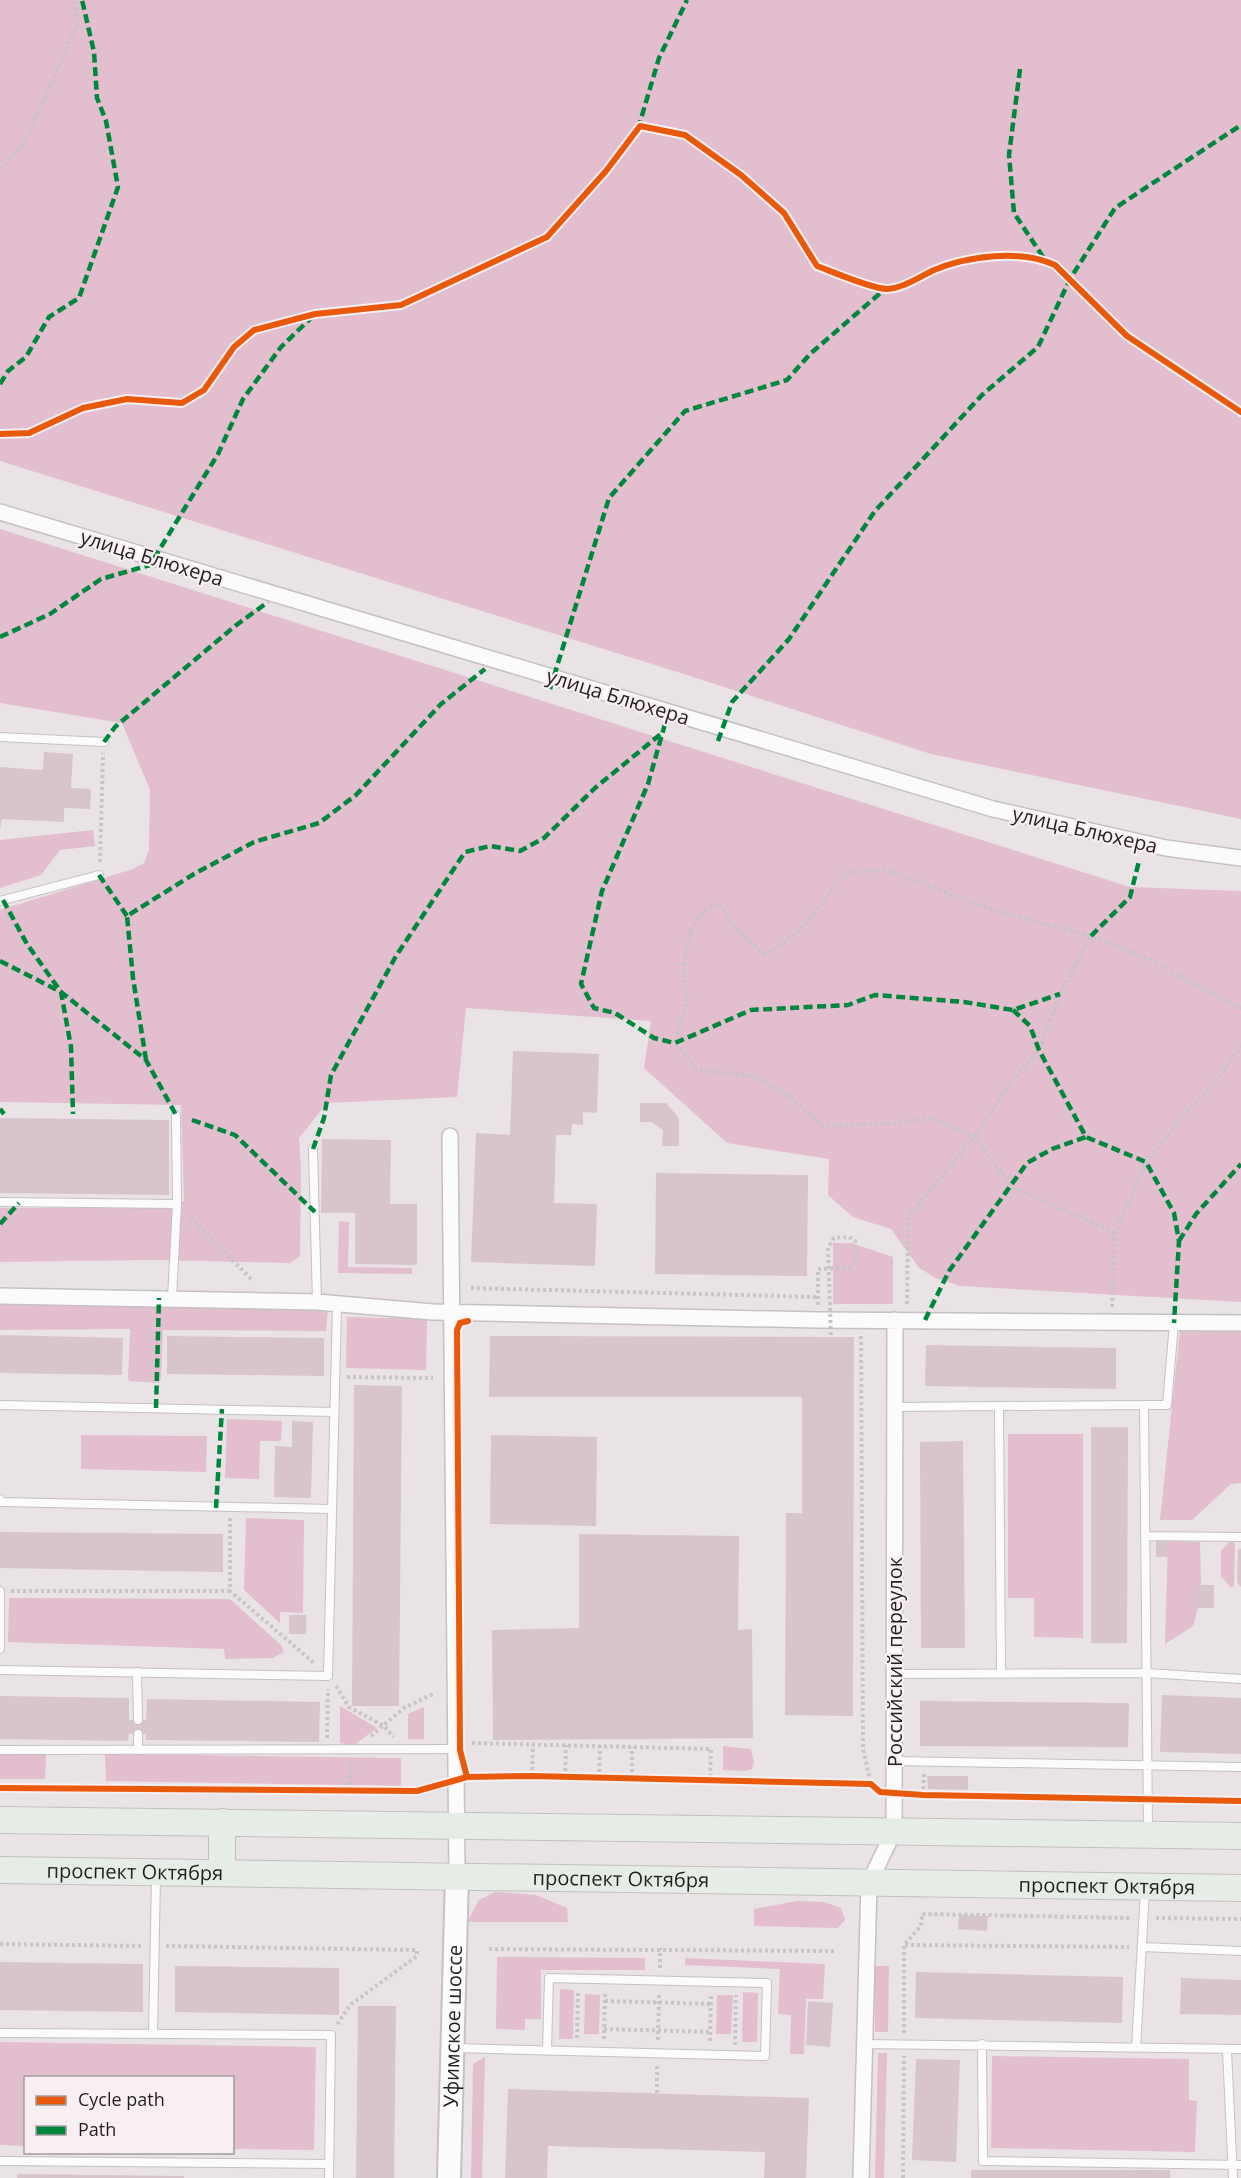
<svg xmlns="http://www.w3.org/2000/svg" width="1241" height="2178" viewBox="0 0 1241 2178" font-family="'Open Sans',sans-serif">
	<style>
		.green { fill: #e2bece }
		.building { fill: #d8c4cd }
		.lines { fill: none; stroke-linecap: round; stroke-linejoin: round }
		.service-casing { stroke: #c5c0c2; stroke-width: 10 }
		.minor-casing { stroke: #c5c0c2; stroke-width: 18 }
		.secondary-casing { stroke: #c5c0c2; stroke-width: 26 }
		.primary-casing { stroke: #c3bfc1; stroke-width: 28 }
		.path { stroke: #c8c5c6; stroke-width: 4; stroke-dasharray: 3 3; stroke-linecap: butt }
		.service { stroke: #fcfbfb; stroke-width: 8 }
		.minor { stroke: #fcfbfb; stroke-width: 15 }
		.secondary { stroke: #fcfbfb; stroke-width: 22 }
		.primary { stroke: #e6ede7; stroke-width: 26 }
		.path-bridge { stroke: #c8c5c6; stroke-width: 4; stroke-dasharray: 3 3; stroke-linecap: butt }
		.quiet { stroke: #00873e; stroke-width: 4.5; stroke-dasharray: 9 4.5; stroke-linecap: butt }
		.cycleway-casing { stroke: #f8eff2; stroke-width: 10 }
		.cycleway { stroke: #e8590c; stroke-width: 6 }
		.labels { text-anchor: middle; stroke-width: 4.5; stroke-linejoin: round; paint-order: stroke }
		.street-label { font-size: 20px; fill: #231f21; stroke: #f8eff2 }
	</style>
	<rect width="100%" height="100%" fill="#e9e3e6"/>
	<path class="green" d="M0,0H1241V819L931,754L687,675L0,461Z
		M0,529L1130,887L1241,891V1302L960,1286L936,1278L919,1268L891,1229L853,1217L828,1195L829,1159L727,1143L644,1068L651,1021L466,1008L457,1097L327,1103L299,1138L301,1169L300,1256L290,1263L155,1260L0,1262V1208H163L184,1201L181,1105L0,1102V910L133,869L144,863L149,850L150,790L122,723L0,703Z
		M93,830L95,846L60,850L41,875L0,888V840Z
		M339,1221L349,1222L348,1267L412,1268V1274L338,1273Z
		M833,1243H851L893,1257V1304H833Z
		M0,1302L328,1310L326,1331L163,1330L161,1378L159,1383L130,1381L128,1378L130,1329L0,1330Z
		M347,1317L427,1319L426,1370L346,1368Z
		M1241,1329V1483L1231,1484L1192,1520H1160L1180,1330Z
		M227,1419L282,1421L281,1441H260L259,1479L225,1478Z
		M1008,1434H1083V1638L1034,1637V1598H1008Z
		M81,1435L207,1436L206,1472L81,1469Z
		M246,1518L304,1520L303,1613L280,1612V1623L244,1590Z
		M1231,1540L1235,1544L1234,1586L1231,1588L1221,1576V1551Z
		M1168,1541L1200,1542L1201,1585H1195V1608H1198L1193,1626L1165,1644Z
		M9,1598L230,1599L281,1645L284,1652L273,1658L225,1659L224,1649L8,1642Z
		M340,1706L377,1728L354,1745L340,1743Z
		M424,1707V1739H408V1714Z
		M723,1746L751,1749L754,1762L752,1769L745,1771L723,1770Z
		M0,1754H46L45,1779H0Z
		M105,1754L401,1758V1786L106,1781Z
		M495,1892L536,1895L567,1908L568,1922H467L479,1900Z
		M797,1901L824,1902L841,1908L845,1920L838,1928L754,1926V1909Z
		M497,1957L645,1958V1970H541V2019H525V2030L496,2029Z
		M685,1958L825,1964L823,1999H806L804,2054H790L791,2015L778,2014L780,1969L685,1965Z
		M875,1966H889L888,2032H875Z
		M560,1989L574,1990L573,2039H559Z
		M743,1992L758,1993L757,2042H742Z
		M585,1994L600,1995L599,2034H584Z
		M717,1995H733L731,2034H716Z
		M0,2042L316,2047L314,2150L233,2149L232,2078H26L25,2146L0,2145Z
		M878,2053H887L884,2178H875Z
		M992,2056L1189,2059V2100L1197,2101L1195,2152L991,2148Z
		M485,2057L482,2178H471L473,2064Z"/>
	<path class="building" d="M44,752L73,754L71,788L91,789L90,809L64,808V822L2,819L0,829V767L43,770Z
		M513,1051L599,1054L597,1113L583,1112V1125L572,1124L571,1135H556L554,1203L597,1204L595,1266L471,1262L476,1133L510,1135Z
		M640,1103H666L679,1118V1146H662L663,1130L651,1122H640Z
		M0,1118L169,1120V1195L0,1193Z
		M322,1139L391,1140L390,1204H417V1265L355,1264V1213H321Z
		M656,1173L808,1175L807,1276L655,1274Z
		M0,1335L123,1338L122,1375L0,1373Z
		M167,1336L324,1338V1376L167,1374Z
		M490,1336L854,1337L853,1716L785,1715L786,1513H802V1397H489Z
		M926,1345L1116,1348V1389L925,1386Z
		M354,1385L402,1386L399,1706H352Z
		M292,1421L313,1422L311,1498L274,1497L275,1446L292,1447Z
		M1091,1427H1128L1127,1643H1091Z
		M491,1435L597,1437L596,1526L490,1524Z
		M963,1441L965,1648H921L920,1442Z
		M0,1532L223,1534V1572L0,1568Z
		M579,1534L739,1536L738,1630L752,1629L753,1738L493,1740L492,1630L579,1628Z
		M1156,1541H1168V1557H1156Z
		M1238,1549H1241V1587L1237,1582Z
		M1195,1585H1214V1608H1195Z
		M289,1615H306V1634H289Z
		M1162,1695L1241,1698V1754L1160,1752Z
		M0,1696L129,1698V1720H146L147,1699L320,1702L319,1742L146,1740V1734H129L128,1741L0,1739Z
		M920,1701L1129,1703L1128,1747L920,1746Z
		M927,1776H968V1790L928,1789Z
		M959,1915L988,1916L987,1931L958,1929Z
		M0,1962L143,1964V2012L0,2010Z
		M175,1966L339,1968V2015L175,2012Z
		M916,1972L1123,1977L1122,2023L915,2018Z
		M1181,1978L1241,1980V2015L1180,2014Z
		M808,2001L833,2003L830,2047L806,2045Z
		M358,2006H396L394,2178H356Z
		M916,2059L960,2060L956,2162L912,2160Z
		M508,2089L809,2098L806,2178H764L765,2152L548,2146L547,2178H505Z
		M971,2170H1170V2178H971Z
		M17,2174L184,2176V2178H17Z"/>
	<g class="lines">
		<g class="service-casing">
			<path id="service" d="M0,737L104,742
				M0,901L99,875
				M313,1149L317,1302
				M0,1202L177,1204
				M172,1298L177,1204L176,1115
				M0,1405L333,1412
				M999,1406L1144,1405
				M895,1407L999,1406L1001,1674
				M0,1499L1,1502L331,1509
				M1145,1536L1241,1537
				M0,1591V1649
				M0,1670L328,1676L337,1305
				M137,1672L138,1720
				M895,1674L1147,1673L1241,1679
				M138,1734V1750
				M0,1750L456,1749
				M894,1761L1241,1767
				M1148,1830L1144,1405H1167L1174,1323
				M1142,1947L1241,1951
				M0,2033L331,2035L329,2178
				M153,2034L156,1876
				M863,2044L1241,2049
				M982,2044L983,2161L1241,2165
				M454,2048L765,2056L767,1983L549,1978L547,2050
				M1136,2048L1145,1891
				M1227,2050L1233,2178
				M0,2161L328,2164"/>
		</g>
		<g class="minor-casing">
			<path id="minor" d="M0,512L993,809L1166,848L1241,858
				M450,1136L457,1874
				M0,1296L317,1302L433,1312L818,1320L1241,1323
				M861,2178L869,1883L894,1831L895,1320"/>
		</g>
		<g class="secondary-casing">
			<g id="secondary">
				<path id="s1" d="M449,2178L457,1874"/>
			</g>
		</g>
		<g class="primary-casing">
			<g id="primary">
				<path d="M0,1820L1241,1836"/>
				<path id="s2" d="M0,1870L1241,1888"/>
				<path d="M222,1872V1822"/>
			</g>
		</g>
		<path class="path" d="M0,169L25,142L78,23L74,0
			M100,862L103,753
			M190,1217L253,1281
			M1115,1233L1013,1187L974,1137L932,1118L898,1123L823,1126L792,1098L756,1077L696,1069L675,1043L687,1002L683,965L692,927L703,911L719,903L739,933L766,955L802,929L845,873L884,869L996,911L1091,936L1149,959L1241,1009
			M471,1288L818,1297
			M907,1304L908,1217L974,1137L1011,1082L1039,1050L1060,994L1091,936
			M818,1305V1269L851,1268L858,1255L855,1241L849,1237L834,1238L828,1248
			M1112,1307L1115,1233L1146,1162L1182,1117L1218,1079L1241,1045
			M861,1336L863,1749L871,1784
			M347,1377L433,1378
			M230,1518V1591L314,1663
			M11,1591H230
			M336,1686L349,1707L384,1726L394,1737
			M371,1736L404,1708L433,1694
			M327,1738L328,1689
			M472,1743L711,1749L710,1780
			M532,1776L533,1745
			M565,1777L566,1745
			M599,1778L600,1746
			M632,1778V1747
			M348,1790L352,1761
			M923,1795L924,1772
			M1156,1918L1241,1919
			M0,1944L143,1946
			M905,1945L1129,1947
			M166,1946L417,1950V1956L350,2005L337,2025
			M489,1949L834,1951
			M660,1968V1948
			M605,2001L711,2004
			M604,2029L711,2032
			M904,2033V1945L921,1926L922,1914L1131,1918
			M577,2038L578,1991
			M604,2039L605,1992
			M658,2040L659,1994
			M710,2041L711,1995
			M735,2045L736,1995
			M657,2093V2066
			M903,2178L904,2056"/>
		<use href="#service" class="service"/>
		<use href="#minor" class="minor"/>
		<use href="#secondary" class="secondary"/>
		<use href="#primary" class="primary"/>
		<path class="path-bridge" d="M828,1248L831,1337"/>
		<path class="quiet" d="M1020,69L1009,155L1014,213L1045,260
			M638,129L659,58L687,0
			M0,384L8,371L26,357L49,317L79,298L118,187L106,121L97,98L94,52L82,0
			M0,637L50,614L101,579L150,565L218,454L243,399L281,347L311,318
			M550,689L609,498L685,411L787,380L810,354L885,289
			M665,724L648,784L602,891L581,984L594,1008L615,1013L654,1038L675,1043L751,1010L848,1005L875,995L964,1002L1013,1010L1060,994
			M718,741L732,702L789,639L875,511L982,395L1038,347L1070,279L1115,208L1241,125
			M104,742L115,727L235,626L268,602
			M99,875L127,916
			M3,900L27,944L61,992L71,1047L73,1114
			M1091,936L1130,897L1139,861
			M0,961L61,992L146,1060L176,1115
			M1013,1010L1030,1026L1039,1050L1086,1137L1146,1162L1174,1213L1179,1241L1174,1323
			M146,1060L133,978L127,916L194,874L254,842L319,823L356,795L441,704L485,669
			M0,1109L4,1114
			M192,1120L235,1135L315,1212
			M313,1149L324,1118L331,1075L396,956L465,852L490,846L520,851L544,838L595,788L662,733
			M0,1224L19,1203
			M1179,1241L1196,1214L1241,1164
			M925,1320L949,1271L1027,1163L1052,1149L1086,1137
			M156,1408L159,1298
			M216,1508L222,1409"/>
		<g class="cycleway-casing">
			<path id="cycleway" d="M0,434L29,433L83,408L127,399L182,403L204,390L234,347L254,330L315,314L401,305L547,237L606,171L640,126L685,135L741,175L784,213L817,266C833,272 872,289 887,289C904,288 919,277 934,270C968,256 1020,249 1055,265L1127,336L1241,412
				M467,1777L460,1750L457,1330L460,1323L468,1321
				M0,1788L417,1791L467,1777L532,1776L871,1784L880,1792L923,1795L1241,1801"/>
		</g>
		<use href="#cycleway" class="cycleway"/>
	</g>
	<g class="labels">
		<g class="street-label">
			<text transform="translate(152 558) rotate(17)" y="7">улица Блюхера</text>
			<text transform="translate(618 697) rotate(17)" y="7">улица Блюхера</text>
			<text transform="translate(1085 830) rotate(13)" y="7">улица Блюхера</text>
			<text transform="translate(895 1662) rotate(-90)" y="7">Российский переулок</text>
			<text dy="7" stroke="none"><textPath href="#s2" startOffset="135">проспект Октября</textPath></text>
			<text dy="7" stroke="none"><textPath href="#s2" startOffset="621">проспект Октября</textPath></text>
			<text dy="7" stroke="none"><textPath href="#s2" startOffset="1107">проспект Октября</textPath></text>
			<text dy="7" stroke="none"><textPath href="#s1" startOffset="152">Уфимское шоссе</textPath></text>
		</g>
	</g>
	<rect x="24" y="2076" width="210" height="78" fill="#f8eff2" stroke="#a39c9e" stroke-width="1.5"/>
	<rect x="36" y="2096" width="30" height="9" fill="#e8590c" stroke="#a39c9e" stroke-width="1.5"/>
	<text x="78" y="2106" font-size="18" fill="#231f21">Cycle path</text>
	<rect x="36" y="2126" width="30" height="9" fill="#00873e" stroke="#a39c9e" stroke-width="1.5"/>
	<text x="78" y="2136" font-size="18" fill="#231f21">Path</text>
</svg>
